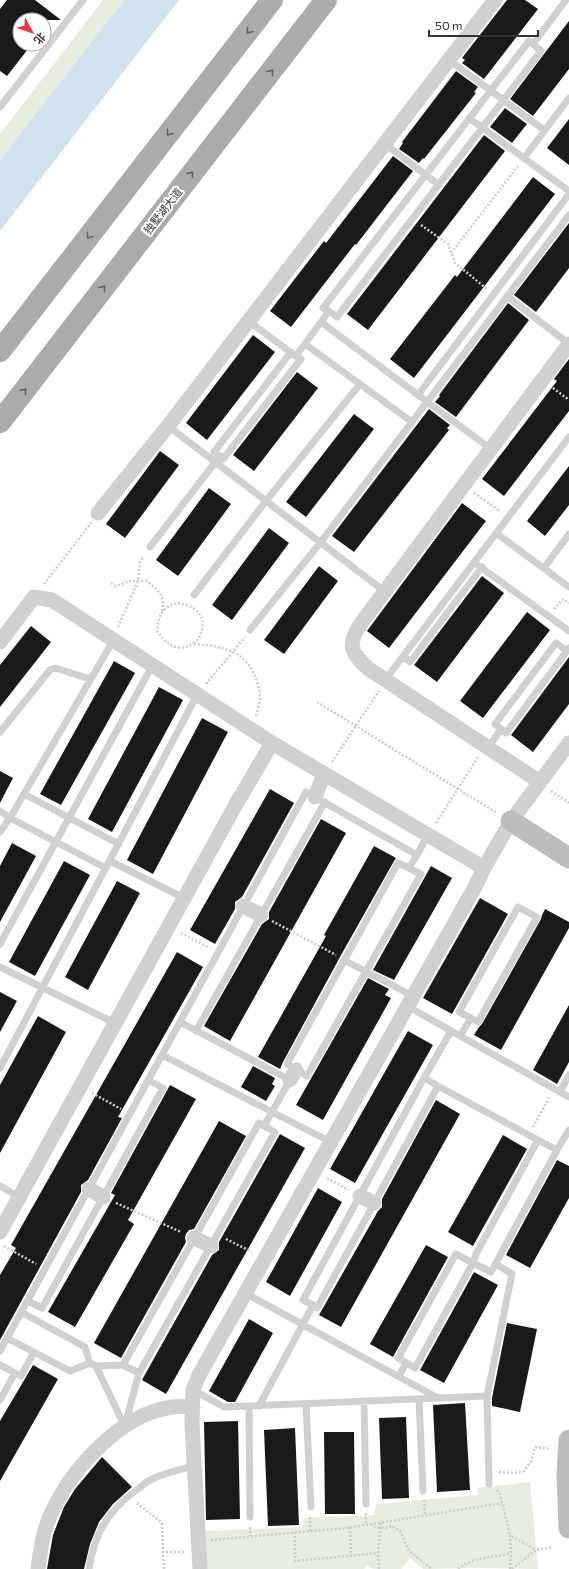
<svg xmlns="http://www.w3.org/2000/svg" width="569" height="1569" viewBox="0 0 569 1569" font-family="Commissioner,'Noto Sans SC',sans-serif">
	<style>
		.green { fill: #e6ecdf }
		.water { fill: #cfe2ee }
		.building { fill: #1a1a1a }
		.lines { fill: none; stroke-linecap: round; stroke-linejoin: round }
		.path { stroke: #cdcdcd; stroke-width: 2.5; stroke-dasharray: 2 2; stroke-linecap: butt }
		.lane { stroke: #d0d0d0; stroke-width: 7 }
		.street { stroke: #d0d0d0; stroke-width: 15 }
		.secondary { stroke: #bdbdbd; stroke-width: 21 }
		.primary { stroke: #ababab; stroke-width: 22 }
		.oneway { stroke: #636363 }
		.labels { text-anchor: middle; stroke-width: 4; stroke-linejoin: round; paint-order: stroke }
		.street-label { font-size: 11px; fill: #333; stroke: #fff }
	</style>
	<rect width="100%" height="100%" fill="#fff"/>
	<path class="green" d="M103,0H124L0,160V134Z
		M530,1482L538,1569L475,1568L423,1569L410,1558L401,1569H373L367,1565L364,1569H205L203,1531L302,1527L304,1518L374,1515L376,1504L478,1495L477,1488Z"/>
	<path class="water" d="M124,0H179L0,231V160Z"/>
	<path class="building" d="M7,0H35L61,20H20V44H32L7,76L0,71V9Z
		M507,0H525L538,9L484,79L462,63L465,60L462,58Z
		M569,21V69L533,116L510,99Z
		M456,71L478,87L474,92L476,93L424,159L423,158L419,163L399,149L403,143L402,142Z
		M505,108L527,124L512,143L490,127Z
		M569,119V165L547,148Z
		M484,135L505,151L368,330L347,314Z
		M393,156L413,171L356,245L355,244L291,327L270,311L324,241L326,243Z
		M533,177L555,194L414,378L390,359L455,275L457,277Z
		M569,223V268L536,312L514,295Z
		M508,303L529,320L456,417L435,402L440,396L439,395Z
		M253,335L275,352L207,440L186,423Z
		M569,359V411L504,496L482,479L557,381L554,379Z
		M297,372L318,388L254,471L233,455Z
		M429,409L450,425L447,428L449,430L354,552L332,536Z
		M354,414L374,429L306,517L286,502Z
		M160,451L179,465L125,538L106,524Z
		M569,466V505L545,536L527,521Z
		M209,488L231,504L178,576L156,560Z
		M462,503L486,521L389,648L367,631Z
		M269,528L289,543L232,620L212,605Z
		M319,566L338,581L284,654L264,640Z
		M482,576L504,593L437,682L414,665Z
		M527,612L550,630L483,718L460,701Z
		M31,626L51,642L0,707V665Z
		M569,657V704L533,752L511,735Z
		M114,661L135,673L61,805L40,794Z
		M159,687L183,700L112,832L88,819Z
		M202,718L228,732L153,874L127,860Z
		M0,771L13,778L0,803Z
		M270,789L294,803L242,897L235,902V909L215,944L190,930Z
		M321,819L346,833L230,1041L204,1026L262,924L269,919V912Z
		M12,843L36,856L0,922V866Z
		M374,846L396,858L394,861L340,957L283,1062L280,1069L258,1057L326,936L324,935Z
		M64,861L90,875L35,976L9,962Z
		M431,866L452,878L394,980L373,970Z
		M117,881L140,893L88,990L65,977Z
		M480,898L508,914L452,1014L423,998Z
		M545,909L569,922V928L501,1050L474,1035L479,1027L482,1024L541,919L542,915Z
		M177,952L203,967L118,1117L122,1118L88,1180L81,1185V1192L0,1340V1275L16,1248L11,1245Z
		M368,978L389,989L385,995L391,998L323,1120L296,1105Z
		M0,992L17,1001L0,1032Z
		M569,1005V1062L557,1084L533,1070Z
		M38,1016L66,1032L0,1153V1085Z
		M408,1031L433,1045L355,1183L330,1169Z
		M253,1066L275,1078L272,1084L275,1086L266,1101L241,1087Z
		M170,1085L196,1099L128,1220L134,1224L75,1327L48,1312L115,1195L111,1193Z
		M436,1100L460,1114L341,1327L319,1315L378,1211L382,1207V1199Z
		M219,1121L246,1136L194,1229L189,1230L186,1234L185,1238L186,1242L121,1358L94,1343Z
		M280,1134L305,1148L166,1394L142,1380L143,1378L212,1255L219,1250V1242Z
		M503,1135L527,1149L473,1246L448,1232Z
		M557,1160L569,1166V1198L530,1268L506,1255Z
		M318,1188L342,1202L290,1296L266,1282Z
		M426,1245L448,1257L393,1357L370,1344Z
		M474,1272L498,1285L444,1383L420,1370Z
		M249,1319L273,1333L235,1402H228L209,1391Z
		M507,1323L537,1329L520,1412L492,1406V1398Z
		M33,1365L58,1379L0,1481V1421Z
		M465,1403L470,1490L437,1492L433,1405Z
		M406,1417L409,1498L382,1499L379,1418Z
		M238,1421L240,1519L206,1520L204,1422Z
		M295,1428L299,1525L268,1526L264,1430Z
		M324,1432H354L355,1514H325Z
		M102,1457L132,1487L113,1504L99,1522L90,1544L84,1569H47L53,1535L64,1507L75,1489Z"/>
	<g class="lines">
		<path class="path" d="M421,225L448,244L455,263L487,289
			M451,253L518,166
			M553,388L569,400
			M474,493L500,511
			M111,583L116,586L130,581H147C159,591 165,595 162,611
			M44,584L91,523
			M178,603C232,611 186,678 157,631C158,616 163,606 178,603Z
			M554,609L563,599L569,603
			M118,627L138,581L140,562L144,556
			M194,644C207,645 219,646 231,651C249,658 259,679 260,698C260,704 257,711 256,716
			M206,684L245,637
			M317,702L497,813
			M332,762L379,691
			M551,791L569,803
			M436,823L478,757
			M272,921L336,955
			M181,933L210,948
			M92,1093L121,1109
			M533,1127L549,1098
			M327,1178L349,1190
			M116,1203L181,1232
			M226,1239L252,1252
			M4,1246L36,1264
			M499,1472L514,1473L524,1471L531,1461L535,1447L551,1449
			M497,1490L500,1494L510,1535
			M424,1500L425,1515
			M137,1503L162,1523L163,1552
			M366,1513V1525
			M371,1524L373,1527L386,1528L392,1526L400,1531L409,1551L432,1569
			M250,1527V1536
			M350,1527L351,1555
			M310,1531V1517
			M295,1532V1561L378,1553
			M211,1540L347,1528L502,1503
			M164,1569L163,1552H185
			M379,1569L378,1553L381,1522
			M458,1569C476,1555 491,1559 511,1553
			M510,1569L511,1553L510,1535L536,1550
			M512,1569L536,1550L553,1547"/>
		<path class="lane" d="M449,60L544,130
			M0,107L83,0
			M469,118L569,191
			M385,144L439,185
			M524,158L569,98
			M507,296L569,344
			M329,311L323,308L529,41L533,44
			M249,321L294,355
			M321,322L418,395
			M305,344L412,422
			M168,426L384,591
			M491,449L418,395L569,194
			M220,456L214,452L291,352
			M496,533L569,587
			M150,547L220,456L223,459L301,359L296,356L329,311L337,317L541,51L533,44L566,0
			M479,566L569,631
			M544,568L569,534
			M194,595L266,501L360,384
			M250,630L320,543L569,215
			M567,651L556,643L495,724L506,733L569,648
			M403,656L410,662L482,567
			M385,680L569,437
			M0,732L50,670L55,668L90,679
			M488,748L501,729
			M24,794L119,844
			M0,811L10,818L106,868
			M0,832L10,818L113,641
			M110,861L184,898
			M409,868L398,863L287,1064L307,1076L421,874L409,868L417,855
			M0,944L152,666
			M344,960L413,996
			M0,967L115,1023
			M407,1006L560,1092
			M196,1031L325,802
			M460,1036L471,1018L478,1022L537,917L518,907L459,1012L471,1018
			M0,1068L197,695
			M569,1075L560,1092L569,1097
			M424,1078L451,1031
			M438,1086L538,1140
			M331,1142L272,1112L290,1080L180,1022L306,792L417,855L428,835
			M557,1150L569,1130
			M0,1186L19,1197
			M473,1263L491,1272L557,1150L538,1140L476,1254L473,1263L415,1368L398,1358L456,1254L473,1263
			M245,1293L438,1398
			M28,1301L42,1308L163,1088L148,1080
			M21,1312L85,1347L90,1363L96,1366L123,1365
			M7,1338L70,1371L90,1363
			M0,1351L162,1055
			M0,1365L21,1376L34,1352
			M96,1366L125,1427
			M139,1373L123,1365L259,1123L264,1126
			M399,1376L406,1363
			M193,1390L224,1407L487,1396
			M419,1399L423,1491
			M0,1400L15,1373
			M364,1401L366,1504
			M306,1404L311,1507
			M249,1406L250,1517
			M259,1406L313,1305L303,1300L424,1078L438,1086L317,1308L313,1305
			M125,1425L139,1373L275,1132L264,1126L272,1112L162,1055L180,1022
			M489,1484L487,1396L512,1274L496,1264
			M89,1569C94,1535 107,1512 135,1491C140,1488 145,1483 150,1480C164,1473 179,1470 194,1466"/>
		<path class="street" d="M98,513L168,426L495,0
			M0,642L34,597L52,600L272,743
			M540,782L369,669C349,652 347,643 362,622L569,344
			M315,797L324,774
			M243,906L261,915
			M290,1080L296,1070
			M89,1189L103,1197
			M360,1196L374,1203
			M0,1232L235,806L272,743L484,868L511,821L569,743
			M194,1238L211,1246
			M38,1569C40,1553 42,1536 48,1521C66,1474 119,1414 172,1407C178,1406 186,1407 193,1407
			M200,1569L192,1424L193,1390L199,1375L475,887L484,868"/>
		<path class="secondary" d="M511,821L569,858
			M569,1440L567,1473L569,1528"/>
		<path class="primary" d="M0,351L272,0
			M0,422L326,0"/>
	</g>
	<defs><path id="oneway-chevron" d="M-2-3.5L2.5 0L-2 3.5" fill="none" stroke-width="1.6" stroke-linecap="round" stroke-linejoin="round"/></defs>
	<g class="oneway">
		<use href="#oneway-chevron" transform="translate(249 31) rotate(128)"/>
		<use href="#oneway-chevron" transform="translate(271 72) rotate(-52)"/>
		<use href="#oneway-chevron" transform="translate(169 133) rotate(128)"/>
		<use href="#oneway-chevron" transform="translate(191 174) rotate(-52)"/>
		<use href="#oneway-chevron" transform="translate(89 236) rotate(128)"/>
		<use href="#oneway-chevron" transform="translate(103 288) rotate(-52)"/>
		<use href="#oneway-chevron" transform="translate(24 391) rotate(-52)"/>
	</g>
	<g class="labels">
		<g class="street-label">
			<text transform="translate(163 211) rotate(-52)" y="4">独墅湖大道</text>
		</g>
	</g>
	<g transform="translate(32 32) rotate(130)"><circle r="19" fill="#ffffff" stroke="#adadad"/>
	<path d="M0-3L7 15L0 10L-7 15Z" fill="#e63946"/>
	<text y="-6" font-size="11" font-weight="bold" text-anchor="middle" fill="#333333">北</text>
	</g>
	<path d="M429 30v6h109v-6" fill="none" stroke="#333333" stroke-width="2"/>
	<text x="435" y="30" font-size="12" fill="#333333" stroke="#ffffff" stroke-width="3" paint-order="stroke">50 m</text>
</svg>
